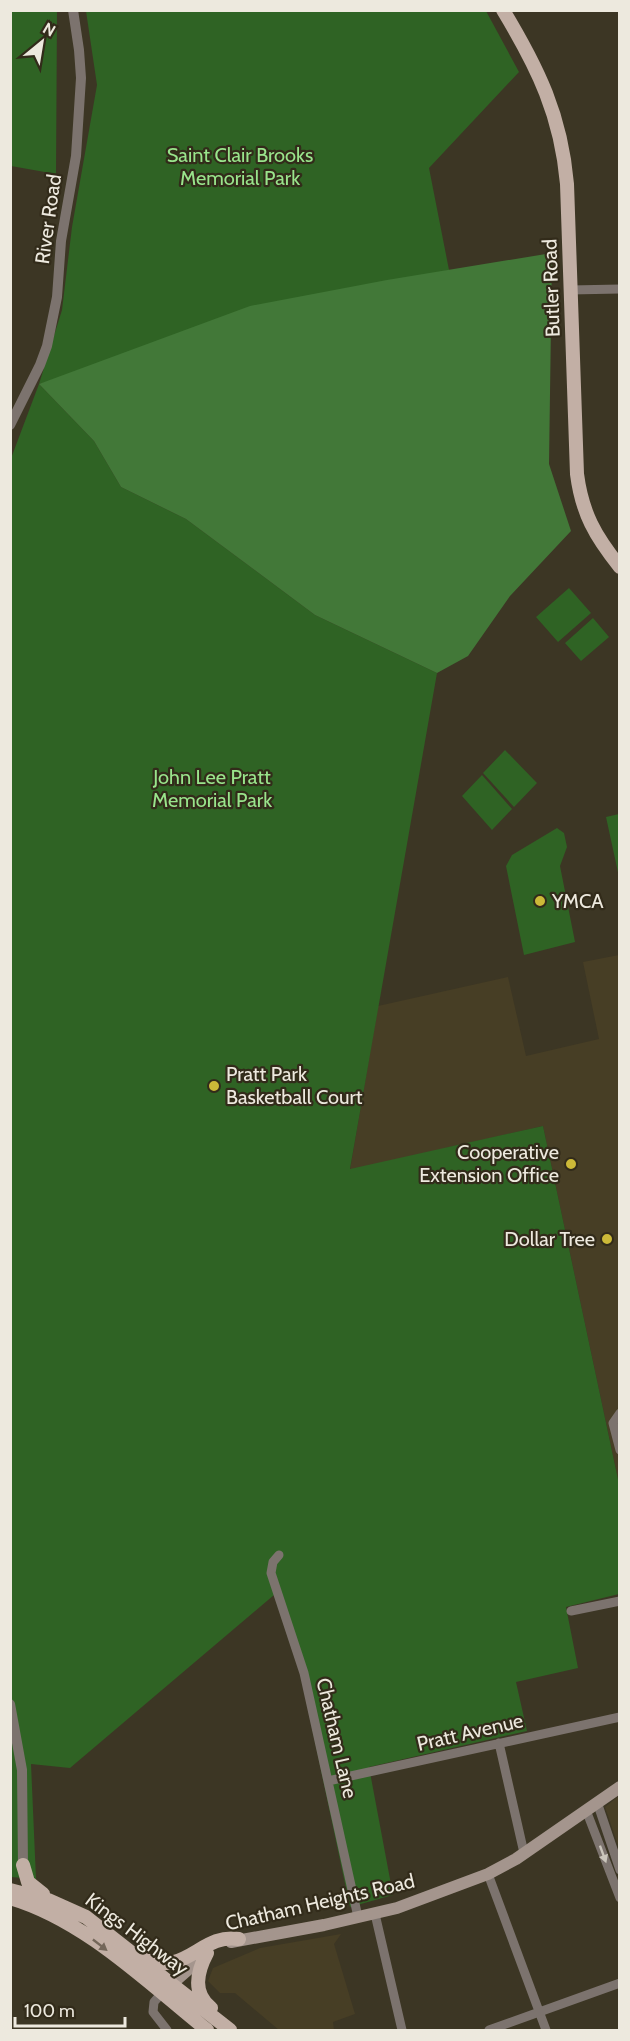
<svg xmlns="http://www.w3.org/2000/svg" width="630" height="2041" viewBox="0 0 630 2041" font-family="Cabin,sans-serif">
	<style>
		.built { fill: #473e25 }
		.green { fill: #2f6324 }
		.forest { fill: #427838 }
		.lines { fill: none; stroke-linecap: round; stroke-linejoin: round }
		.minor { stroke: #7c736e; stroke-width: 9 }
		.tertiary { stroke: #7c736e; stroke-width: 10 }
		.secondary { stroke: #a4958d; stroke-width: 12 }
		.primary { stroke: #c2afa5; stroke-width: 14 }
		.oneway { fill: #cbc6bc }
		.oneway2 { fill: #736659 }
		.poi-dot { fill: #ccb938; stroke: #322b1a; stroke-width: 2 }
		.labels { text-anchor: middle; stroke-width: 4.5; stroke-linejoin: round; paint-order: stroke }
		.park-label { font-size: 20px; fill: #99e48b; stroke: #322b1a }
		.street-label { font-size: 20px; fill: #ede9de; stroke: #322b1a }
		.poi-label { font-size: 20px; fill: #ede9de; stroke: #322b1a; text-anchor: start }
	</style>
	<rect width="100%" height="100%" fill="#3c3624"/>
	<path class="built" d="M619,955V1484L543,1126L350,1170L378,1006L508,977L526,1056L599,1039L583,962Z
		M619,1796V1848L605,1807Z
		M341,1934L334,1944L355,2014L333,2022L334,2030H279L235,1993H220L208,1981L213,1968L260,1948Z"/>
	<path class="green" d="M10,11H57L56,174L11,166Z
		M86,11H486L519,72L429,168L449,270L39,384L94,441L121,487L186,519L315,615L437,673L350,1169L543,1126L619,1484V1594L566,1607L578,1668L516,1682L527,1731L369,1767L393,1895L350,1907L301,1676L274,1595L70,1768L31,1764L36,1879L11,1877L10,461L39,384L62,310L72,227L97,85Z
		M569,588L591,613L558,642L536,617Z
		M593,618L609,637L581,661L565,643Z
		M505,750L537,783L514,807L483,773Z
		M482,775L512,809L492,830L462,796Z
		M619,814H620L619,877L606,817Z
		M557,828L564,833L567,847L560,866L575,942L524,955L506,866L512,855Z"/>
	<path class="forest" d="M552,253L549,464L571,531L510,596L468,656L437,673L315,615L186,519L121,487L94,441L39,384L250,306L387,280Z"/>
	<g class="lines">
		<path class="minor" d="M570,290L620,289
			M620,1413L613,1423L620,1450
			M279,1555L273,1562L271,1573L304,1673L358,1917
			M571,1611L620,1601
			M499,1743L524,1853
			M328,1781L620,1717
			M597,1802L620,1870
			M586,1810L620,1898
			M488,1874L546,2030
			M375,1914L402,2030
			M161,1994L154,2002L153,2012L167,2030
			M489,2030L620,1983"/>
		<path class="tertiary" d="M10,425L40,365L47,346L57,297L61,241L76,156L81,78L79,50L73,10
			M10,1704L22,1770L23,1865"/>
		<path class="secondary" d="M231,1942L324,1925L397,1908L488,1874L516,1859L620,1787
			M166,1989L207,1953"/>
		<path class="primary" d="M503,10C538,68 561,115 567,184L577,474C582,513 595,536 620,567
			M23,1865L28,1882L43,1894
			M10,1890L48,1900L86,1917L230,2030
			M10,1898C85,1920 147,1982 207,2030
			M207,1953C197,1972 192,1993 211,2008
			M146,1960C188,1975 201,1933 239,1939"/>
	</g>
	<defs><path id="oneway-solid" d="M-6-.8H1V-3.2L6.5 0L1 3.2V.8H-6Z" transform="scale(1.5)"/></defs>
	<use class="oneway" href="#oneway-solid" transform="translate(603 1854) rotate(70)"/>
	<use class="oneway2" href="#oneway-solid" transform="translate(100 1945) rotate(38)"/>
	<g class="poi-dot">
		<circle cx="540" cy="901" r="6"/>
		<circle cx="214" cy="1086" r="6"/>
		<circle cx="571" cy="1164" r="6"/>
		<circle cx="607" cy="1239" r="6"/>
	</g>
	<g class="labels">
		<g class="park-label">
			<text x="240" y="162">Saint Clair Brooks<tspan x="240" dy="23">Memorial Park</tspan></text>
			<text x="212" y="784">John Lee Pratt<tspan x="212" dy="23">Memorial Park</tspan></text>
		</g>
		<g class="street-label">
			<text transform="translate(48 219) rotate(-82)" y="7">River Road</text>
			<text transform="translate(551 288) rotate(-92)" y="7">Butler Road</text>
			<text transform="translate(470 1732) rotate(-13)" y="7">Pratt Avenue</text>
			<text transform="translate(337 1738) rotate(77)" y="7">Chatham Lane</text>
			<text transform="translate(320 1902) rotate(-13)" y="7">Chatham Heights Road</text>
			<text transform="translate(137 1934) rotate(37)" y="7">Kings Highway</text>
		</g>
		<g class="poi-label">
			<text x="552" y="908">YMCA</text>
			<text x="226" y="1081">Pratt Park<tspan x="226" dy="23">Basketball Court</tspan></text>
			<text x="559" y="1159" text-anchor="end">Cooperative<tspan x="559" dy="23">Extension Office</tspan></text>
			<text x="595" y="1246" text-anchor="end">Dollar Tree</text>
		</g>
	</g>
	<rect width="630" height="2041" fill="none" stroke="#ede9de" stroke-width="24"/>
	<g transform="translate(42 42) rotate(30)" stroke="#322b1a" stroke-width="4.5" paint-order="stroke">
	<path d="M0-4.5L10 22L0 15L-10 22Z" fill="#ede9de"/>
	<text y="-9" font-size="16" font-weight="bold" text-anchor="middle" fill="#ede9de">N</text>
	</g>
	<path d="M15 2017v9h110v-9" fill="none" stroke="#ede9de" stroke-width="3"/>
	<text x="24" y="2017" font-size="18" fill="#ede9de" stroke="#322b1a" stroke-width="4.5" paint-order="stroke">100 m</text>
</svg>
